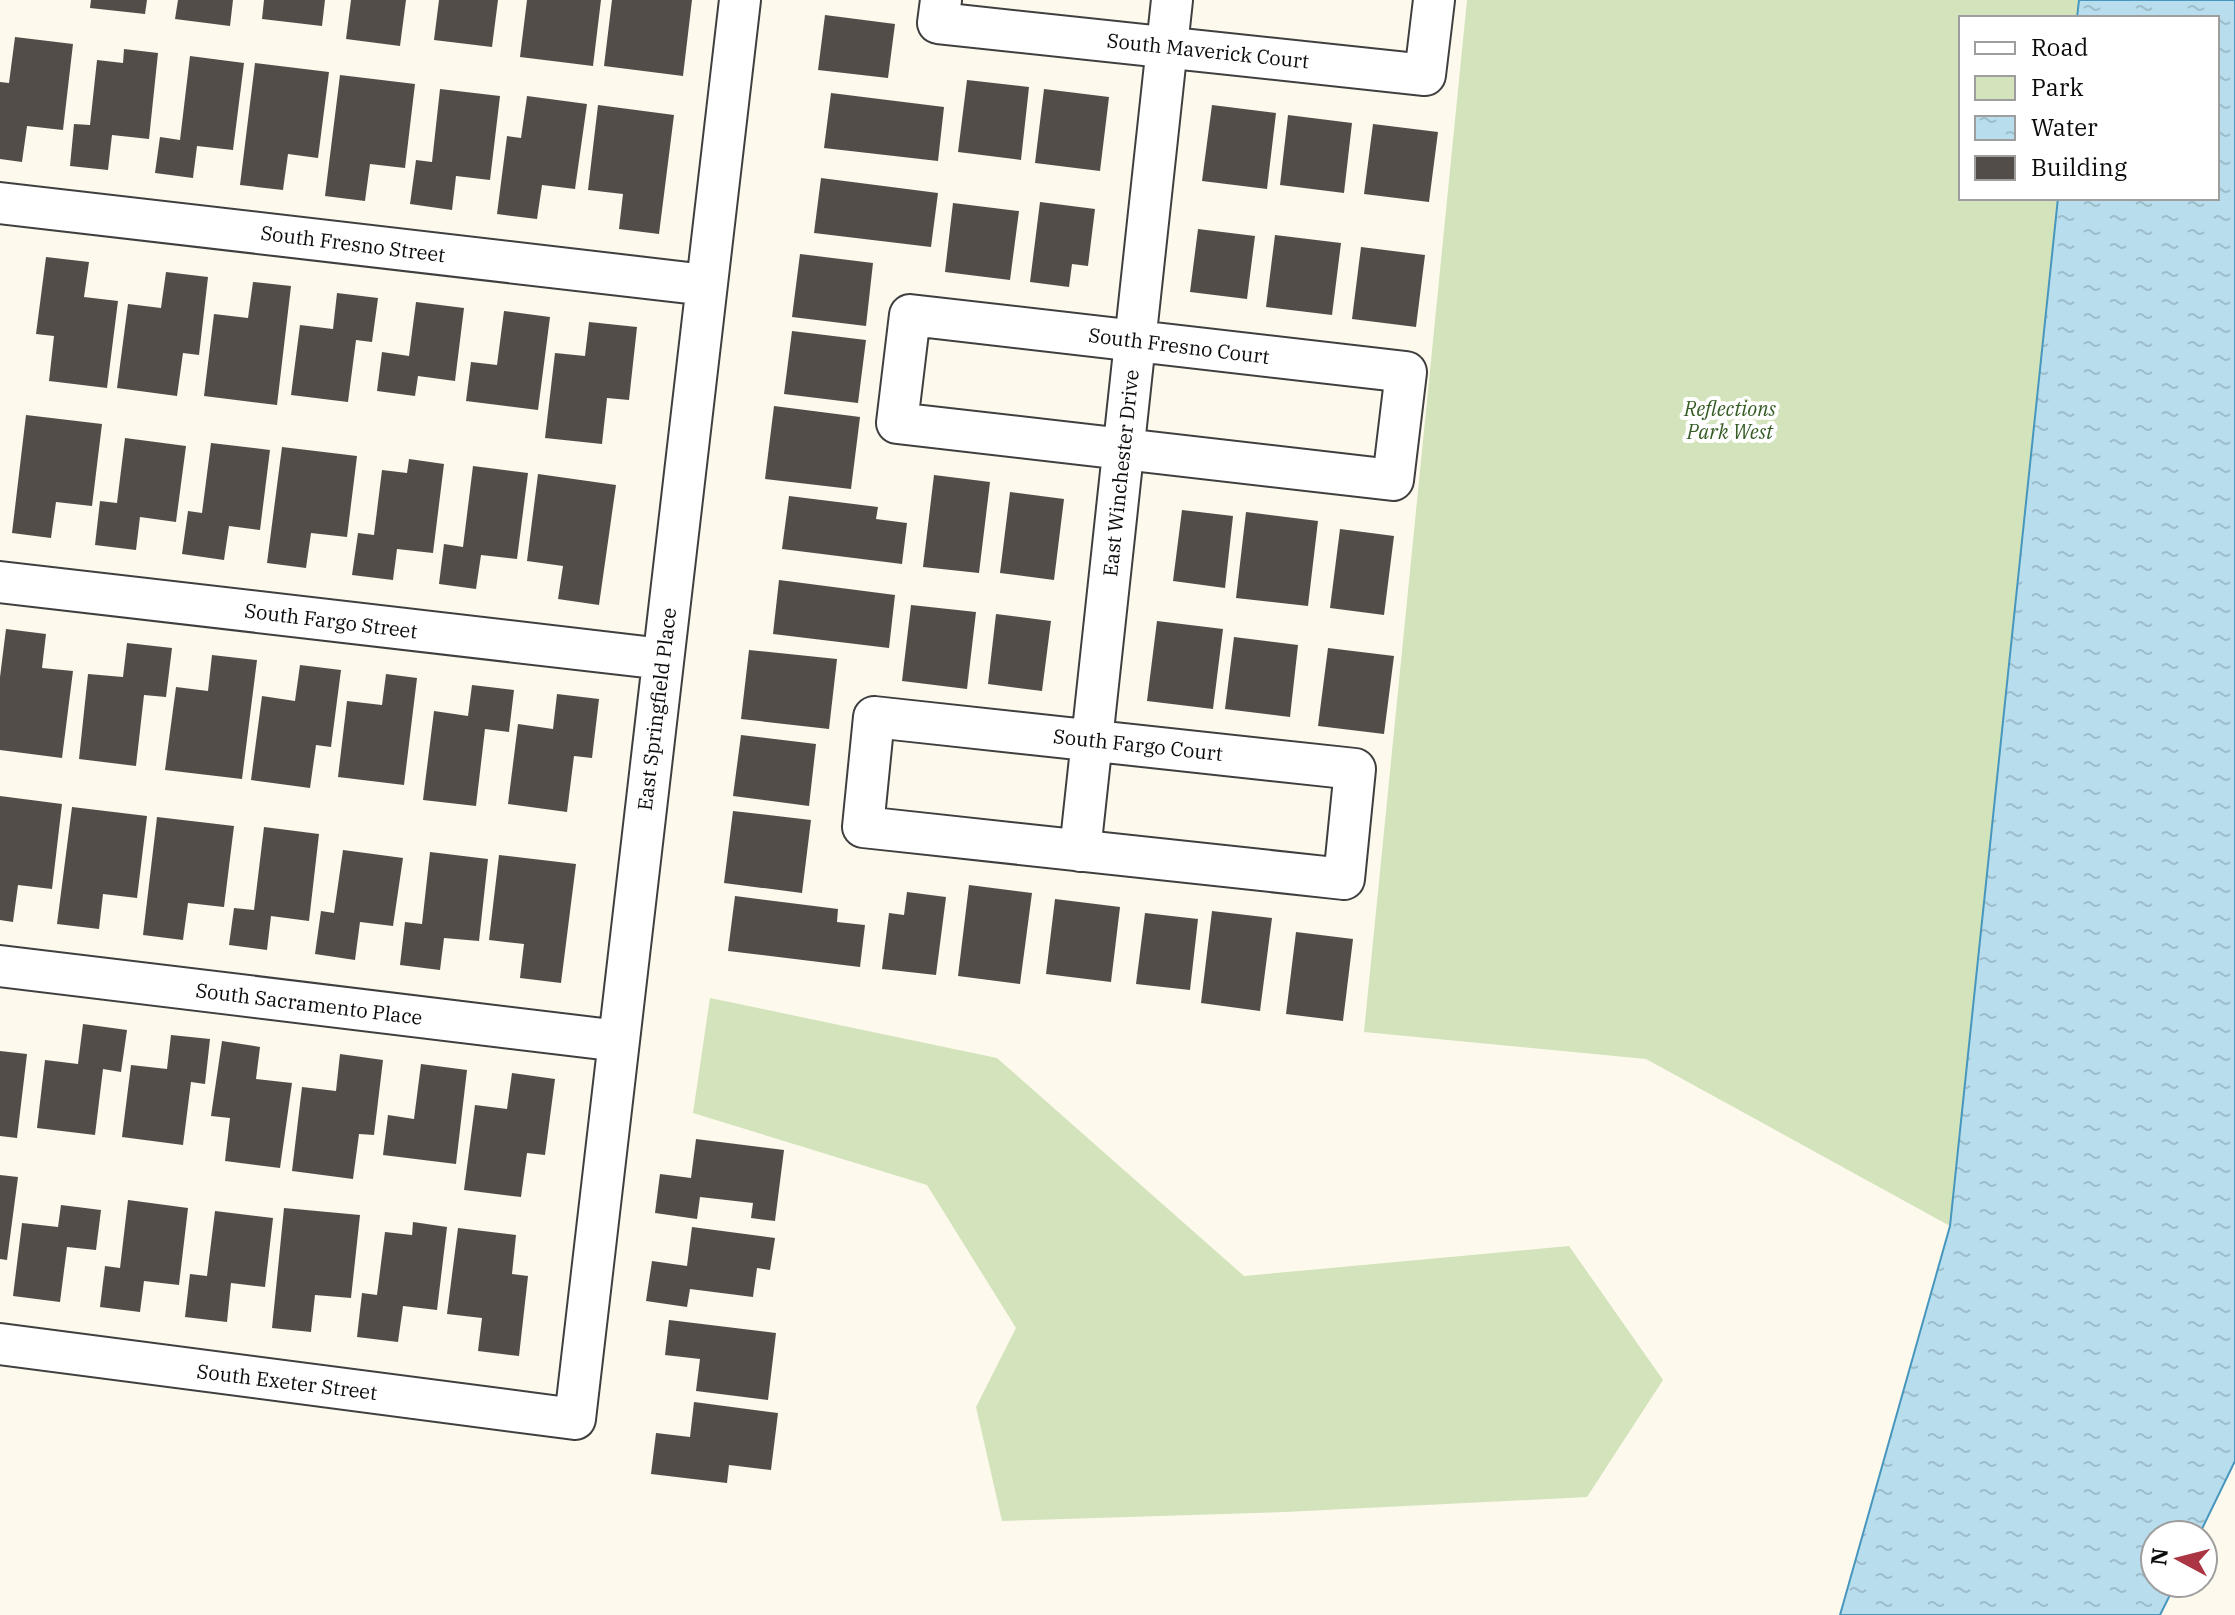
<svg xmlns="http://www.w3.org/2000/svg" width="2235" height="1615" viewBox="0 0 2235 1615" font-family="'IBM Plex Serif',serif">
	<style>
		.park { fill: #d3e3bb }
		.water { fill: url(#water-ripples); stroke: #4796bd; stroke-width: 2 }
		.building { fill: #534d4a }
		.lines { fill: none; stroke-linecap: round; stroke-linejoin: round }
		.street-casing { stroke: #3f3f3f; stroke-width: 44 }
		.street { stroke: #fff; stroke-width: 40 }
		.labels { text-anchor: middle; stroke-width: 8; stroke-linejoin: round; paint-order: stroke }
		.street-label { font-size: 20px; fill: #0c0c0c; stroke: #fff }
		.park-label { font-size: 20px; font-style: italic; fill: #345c24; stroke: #fff }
	</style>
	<defs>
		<pattern id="water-ripples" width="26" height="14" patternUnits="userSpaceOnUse" patternTransform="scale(2)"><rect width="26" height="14" fill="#b8deee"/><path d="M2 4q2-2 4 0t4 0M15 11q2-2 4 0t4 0" fill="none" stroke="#9dbdcb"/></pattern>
	</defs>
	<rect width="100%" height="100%" fill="#fdf9ed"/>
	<path class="park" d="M1467,0H2079L2077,18H1961V198H2058L1950,1226L1646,1059L1364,1032Z
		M710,998L997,1058L1244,1276L1569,1246L1663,1380L1587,1497L1285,1512L1002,1521L976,1407L1016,1328L927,1185L693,1113Z"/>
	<path class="water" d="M2079,0H2235V1461L2199,1535H2155V1583H2176L2160,1615H1840L1950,1226L2058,198H2217V18H2077Z"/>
	<path class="building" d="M91,0H147L145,14L90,8Z
		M178,0H233L230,26L175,19Z
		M264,0H325L322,26L262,19Z
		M351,0H406L400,46L346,39Z
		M439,0H498L492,47L434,40Z
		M527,0H601L593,66L520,57Z
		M612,0H692L683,76L604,66Z
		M825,15L895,24L888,78L818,70Z
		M15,37L73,44L63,130L27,126L22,162L0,159V82L9,83Z
		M124,49L158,53L149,139L112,135L108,170L70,166L74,124L90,125L97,60L123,63Z
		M190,56L244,63L233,150L197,146L193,178L155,173L160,137L180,140Z
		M255,63L329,72L318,158L288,154L283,190L240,185Z
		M340,75L415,84L405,168L370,164L365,201L325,196Z
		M967,80L1029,87L1021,160L958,152Z
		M440,89L500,96L490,180L456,176L452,210L410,204L416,160L432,162Z
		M1044,89L1109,97L1100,171L1035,163Z
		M831,93L944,107L938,161L824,148Z
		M527,96L587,104L575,189L542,185L537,219L497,214L507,136L521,138Z
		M598,105L674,115L659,234L619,229L623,194L588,190Z
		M1212,105L1276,113L1267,189L1202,181Z
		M1288,115L1352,123L1344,193L1280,185Z
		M1373,124L1438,132L1429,202L1364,194Z
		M821,178L938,193L931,247L814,233Z
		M1040,202L1095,209L1088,266L1072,264L1069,287L1030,282Z
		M953,203L1019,211L1010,280L945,272Z
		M1198,229L1255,236L1247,299L1190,292Z
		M1275,235L1341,243L1332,315L1266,307Z
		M1361,247L1425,255L1416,327L1352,319Z
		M800,254L873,263L866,326L792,317Z
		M46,257L89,262L84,297L118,301L107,388L49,381L54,336L36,334Z
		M166,272L208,277L199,355L183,353L177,396L117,388L128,304L161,308Z
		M253,282L291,286L277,405L204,396L214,314L248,318Z
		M337,293L378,298L372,342L356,340L348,402L291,395L300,325L333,329Z
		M416,302L464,308L455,381L418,376L415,396L377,391L382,352L409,356Z
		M504,311L550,317L538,410L466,401L471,362L497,365Z
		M589,322L637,327L629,400L607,398L602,444L545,438L555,353L585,356Z
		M792,331L866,340L858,403L784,394Z
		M774,406L860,417L851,489L765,479Z
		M26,415L102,424L92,506L56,502L51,538L12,533Z
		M125,438L186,446L176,522L140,517L136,550L95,545L100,501L117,503Z
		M211,443L270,450L260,530L229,526L224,560L182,554L188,511L202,513Z
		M282,447L357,456L347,537L311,533L306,568L267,563Z
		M409,459L444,464L433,553L397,549L393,580L352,575L358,533L374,535L382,470L407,473Z
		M473,466L528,473L517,559L481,555L476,589L439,584L444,544L463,547Z
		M538,474L616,485L599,605L558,599L563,566L527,561Z
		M934,475L990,482L979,573L923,567Z
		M1010,492L1064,499L1054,580L1000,573Z
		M789,496L878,507L876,519L907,523L902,564L782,549Z
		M1182,510L1233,516L1225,588L1173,581Z
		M1246,512L1318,521L1308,606L1236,598Z
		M1340,529L1394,536L1384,615L1330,608Z
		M779,580L895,595L889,648L773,634Z
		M911,605L976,612L967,689L902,681Z
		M996,614L1051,621L1042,691L988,684Z
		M1157,621L1223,629L1213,709L1147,701Z
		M6,629L46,634L42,668L73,671L62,758L0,750V677Z
		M1234,637L1298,645L1290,717L1225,709Z
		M127,643L172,648L166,697L144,695L136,766L79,759L88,674L123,677Z
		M1328,648L1394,656L1384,734L1318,726Z
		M749,650L837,659L829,729L741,719Z
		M212,655L257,660L242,779L165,770L176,687L208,691Z
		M300,665L341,670L331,747L316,745L310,788L251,780L262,696L295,701Z
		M386,674L417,678L404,785L338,777L347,701L382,705Z
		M472,685L514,690L509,732L485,729L476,806L423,800L434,711L468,716Z
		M557,694L599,699L592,758L574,756L567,812L508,804L518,724L553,729Z
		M741,735L816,744L809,806L733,796Z
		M0,796L62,804L52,889L18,885L13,922L0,920Z
		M72,807L147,816L137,898L103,894L99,929L57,924Z
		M733,811L811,820L802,893L724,883Z
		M157,817L234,826L224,907L188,903L183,940L143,935Z
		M264,827L319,834L309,921L271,916L267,950L229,945L234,908L254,910Z
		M343,850L403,858L393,926L360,922L355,960L315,954L321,911L334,913Z
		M430,852L488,859L479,941L444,938L440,970L400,965L405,922L422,924Z
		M499,855L576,864L561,983L520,978L524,944L489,940Z
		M969,885L1032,893L1020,984L958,976Z
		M907,892L946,897L936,975L882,969L889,913L904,915Z
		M735,896L838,909L837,922L865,925L860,967L728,951Z
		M1055,899L1120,907L1111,982L1046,974Z
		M1212,911L1272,918L1260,1011L1201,1003Z
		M1145,913L1198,919L1190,990L1136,984Z
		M1296,932L1353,939L1343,1021L1286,1014Z
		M83,1024L127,1030L121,1072L103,1069L95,1135L37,1128L45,1060L78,1064Z
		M171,1035L210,1039L205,1084L191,1082L183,1145L122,1137L131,1065L167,1069Z
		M222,1041L260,1047L256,1079L292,1083L280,1168L225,1161L230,1118L211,1116Z
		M0,1051L27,1054L17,1138L0,1136Z
		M340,1054L383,1060L374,1135L359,1134L353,1179L292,1171L302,1087L336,1091Z
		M421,1064L467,1070L456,1164L383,1155L388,1115L414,1119Z
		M512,1073L555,1079L545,1155L527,1153L521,1197L464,1190L475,1105L507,1109Z
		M696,1139L784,1150L775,1221L751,1218L753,1203L700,1197L697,1219L655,1213L660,1174L691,1178Z
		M0,1175L18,1177L7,1260L0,1259Z
		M128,1200L188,1208L179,1285L144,1281L140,1312L100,1307L105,1266L120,1268Z
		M61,1205L101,1210L96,1250L67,1247L60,1302L13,1296L22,1223L58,1227Z
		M284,1208L360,1215L351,1298L315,1295L311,1332L272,1328Z
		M215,1211L273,1218L265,1287L231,1283L227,1322L185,1317L190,1274L207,1276Z
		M413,1222L447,1227L437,1310L403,1306L398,1342L357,1337L362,1293L377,1295L385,1232L412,1235Z
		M692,1227L775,1238L770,1270L757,1268L753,1297L690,1289L687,1307L646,1301L652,1261L687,1266Z
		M458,1228L516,1235L512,1274L528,1276L519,1356L478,1351L482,1318L447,1314Z
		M669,1320L776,1333L768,1400L696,1391L700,1359L665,1355Z
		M694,1402L778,1413L771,1470L729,1465L727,1483L651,1474L656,1433L690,1437Z"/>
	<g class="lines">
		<g class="street-casing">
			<path id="street" d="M941,0L938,23L1425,75L1434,0
				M0,203L706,285
				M910,315L1406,372L1393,480L897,423Z
				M0,582L663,659
				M874,717L1355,769L1344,879L863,827Z
				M1080,851L1172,0
				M0,966L619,1041
				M0,1344L575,1419L740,0"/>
		</g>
		<use href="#street" class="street"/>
	</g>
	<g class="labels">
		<g class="street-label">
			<text transform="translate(1208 51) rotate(6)" y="7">South Maverick Court</text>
			<text transform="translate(353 244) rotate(7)" y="7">South Fresno Street</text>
			<text transform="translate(1179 346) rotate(7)" y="7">South Fresno Court</text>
			<text transform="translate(1121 473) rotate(-84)" y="7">East Winchester Drive</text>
			<text transform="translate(331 621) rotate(7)" y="7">South Fargo Street</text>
			<text transform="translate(657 709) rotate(-83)" y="7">East Springfield Place</text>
			<text transform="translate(1138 745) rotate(6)" y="7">South Fargo Court</text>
			<text transform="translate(309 1004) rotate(7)" y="7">South Sacramento Place</text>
			<text transform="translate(287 1382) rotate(7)" y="7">South Exeter Street</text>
		</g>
		<g class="park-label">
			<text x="1730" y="416">Reflections<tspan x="1730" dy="23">Park West</tspan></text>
		</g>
	</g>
	<rect x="1959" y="16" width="260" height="184" fill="#ffffff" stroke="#9e9e9e" stroke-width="2"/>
	<rect x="1975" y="42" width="40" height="12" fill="#ffffff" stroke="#9e9e9e" stroke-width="2"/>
	<text x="2031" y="56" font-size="24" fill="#0c0c0c">Road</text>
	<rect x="1975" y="76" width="40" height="24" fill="#d3e3bb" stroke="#9e9e9e" stroke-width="2"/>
	<text x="2031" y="96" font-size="24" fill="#0c0c0c">Park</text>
	<rect x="1975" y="116" width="40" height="24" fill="url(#water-ripples)" stroke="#9e9e9e" stroke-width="2"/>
	<text x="2031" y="136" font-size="24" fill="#0c0c0c">Water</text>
	<rect x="1975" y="156" width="40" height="24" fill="#534d4a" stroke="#9e9e9e" stroke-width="2"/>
	<text x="2031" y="176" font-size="24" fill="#0c0c0c">Building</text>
	<g transform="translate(2179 1559) rotate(277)"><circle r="38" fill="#ffffff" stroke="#9e9e9e" stroke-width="2"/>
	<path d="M0-6L14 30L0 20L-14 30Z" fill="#ab3543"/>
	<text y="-12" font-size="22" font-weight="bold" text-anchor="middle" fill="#0c0c0c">N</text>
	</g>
</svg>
